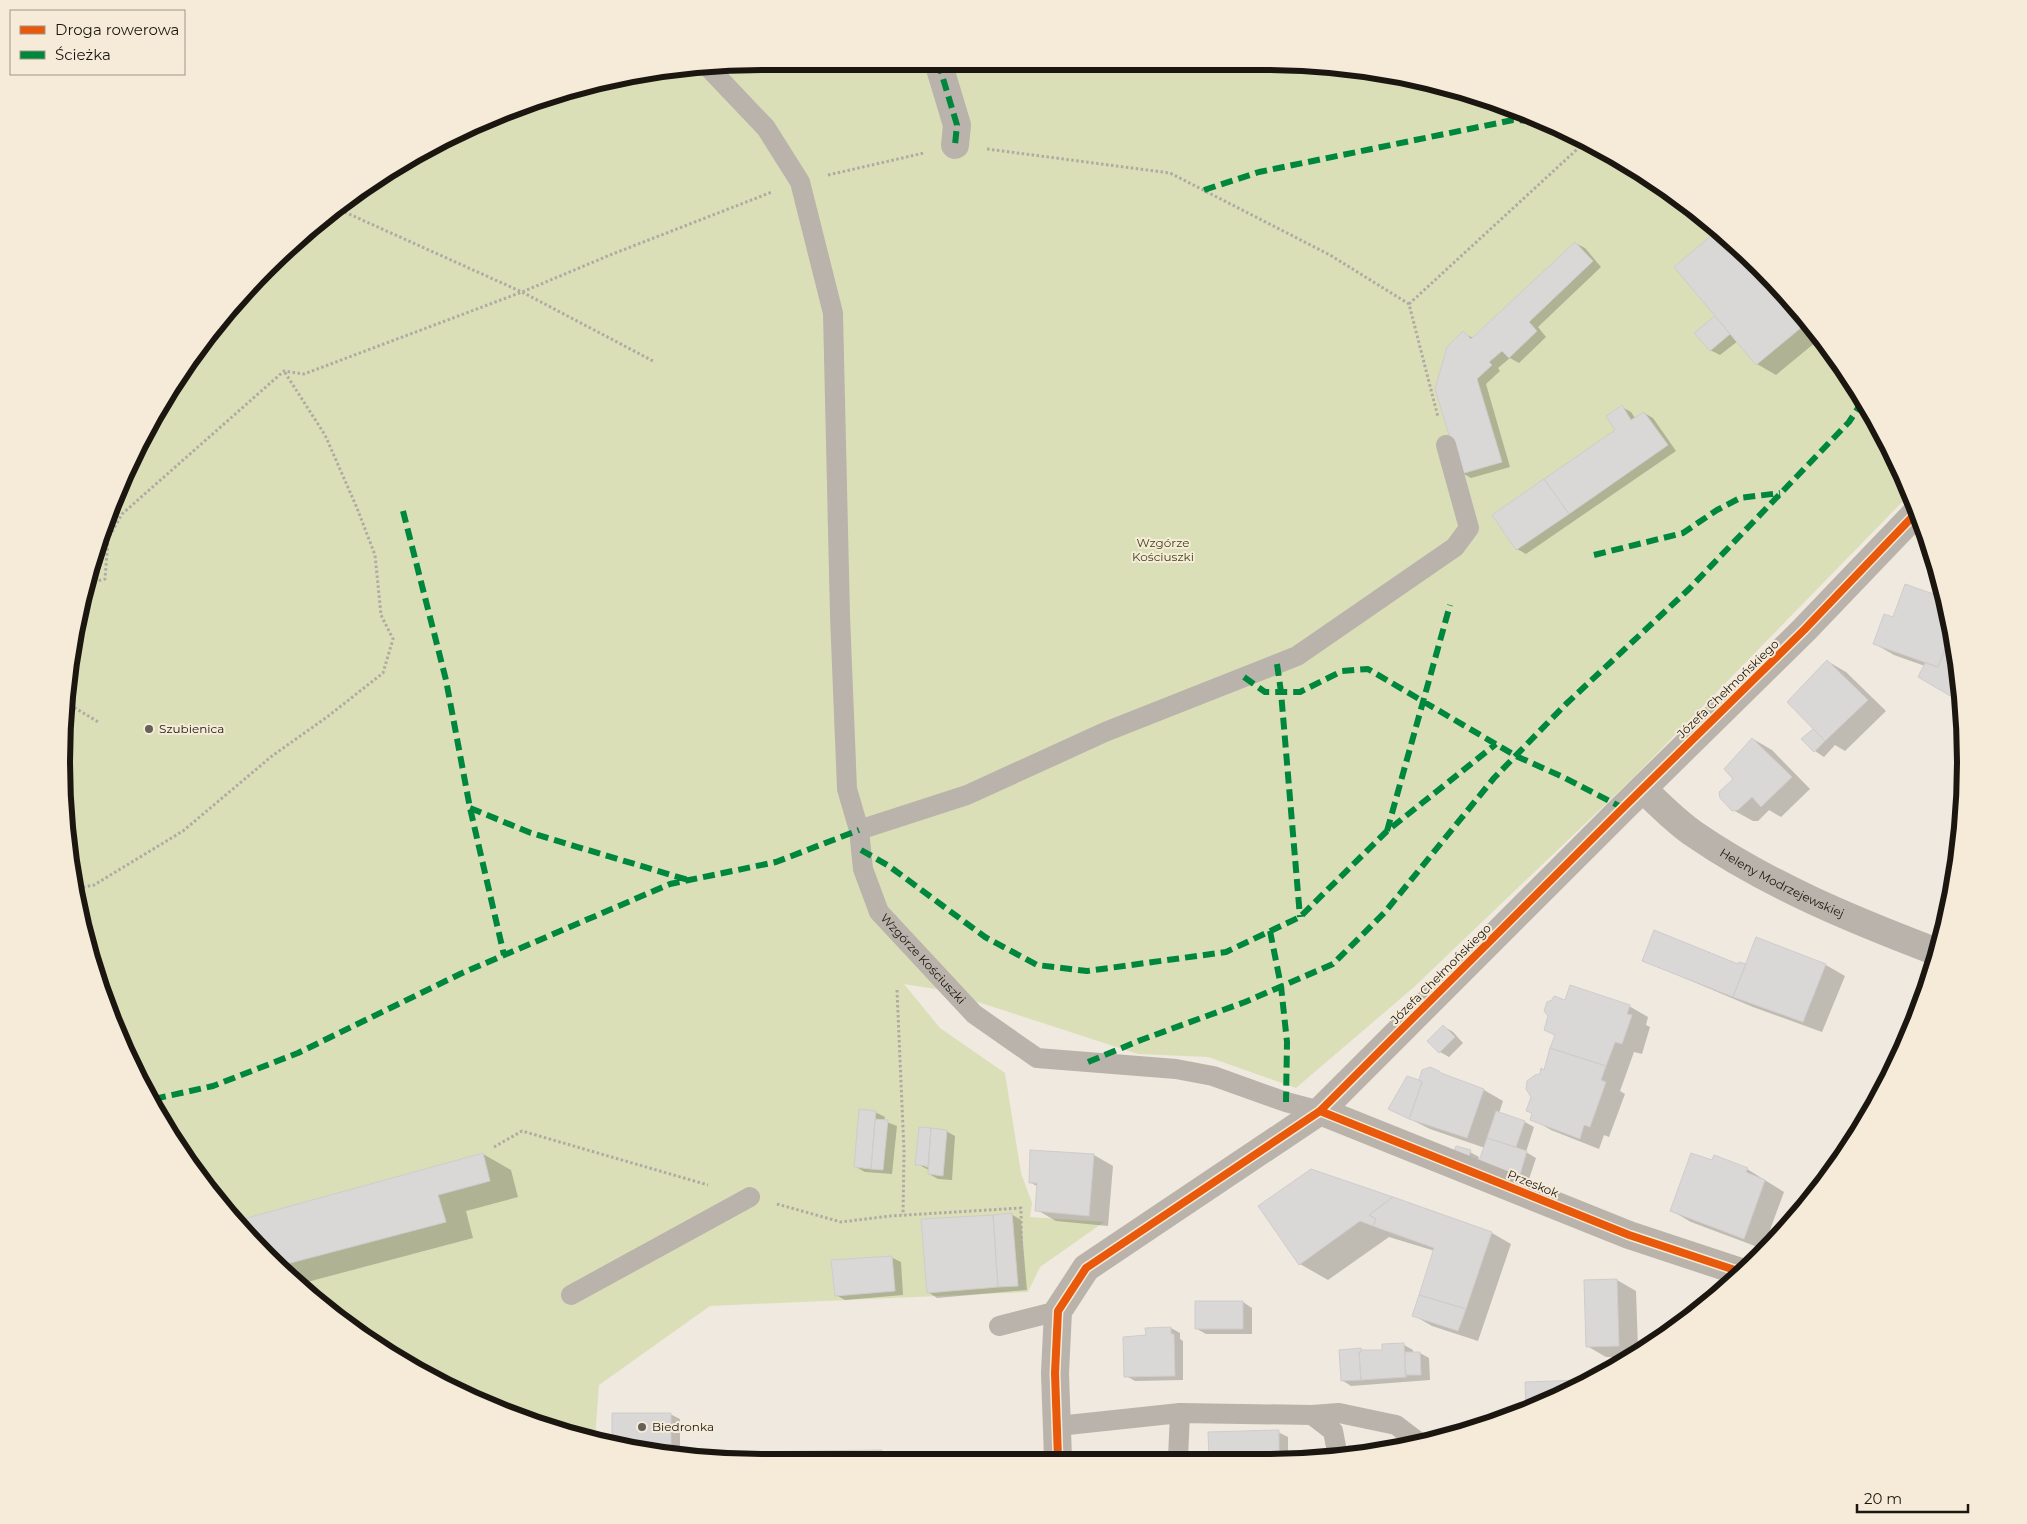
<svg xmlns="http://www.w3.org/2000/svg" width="2027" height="1524" viewBox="0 0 2027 1524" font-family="Montserrat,sans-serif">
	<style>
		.green { fill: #dbdfb8 }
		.shadow { fill: #0003; fill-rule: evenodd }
		.building { fill: #dad7d7; stroke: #cfcccb }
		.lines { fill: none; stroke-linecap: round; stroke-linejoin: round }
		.path { stroke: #afaba4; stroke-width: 3; stroke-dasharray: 2.5 2.5; stroke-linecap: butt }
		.lane { stroke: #b9b3ab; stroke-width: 20 }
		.street { stroke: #b9b3ab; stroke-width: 28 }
		.quiet { stroke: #00873e; stroke-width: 6; stroke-dasharray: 12 6; stroke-linecap: butt }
		.cycleway-casing { stroke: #f6ebd8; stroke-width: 11 }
		.cycleway { stroke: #e8590c; stroke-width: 8 }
		.poi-dot { fill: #656058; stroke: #f6ebd8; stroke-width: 2 }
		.labels { text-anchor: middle; stroke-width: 4; stroke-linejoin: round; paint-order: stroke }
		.park-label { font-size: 12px; fill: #3c4415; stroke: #f6ebd8 }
		.street-label { font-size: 12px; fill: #1b1710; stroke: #f6ebd8 }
		.poi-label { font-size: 12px; fill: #1b1710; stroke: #f6ebd8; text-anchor: start }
		.rim { fill: none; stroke: #1b1710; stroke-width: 6 }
	</style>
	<rect width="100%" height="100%" fill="#efe9df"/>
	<path class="green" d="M762,61L1311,63L1446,85L1533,115L1654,179L1727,235L1821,336L1894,452L1909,495L1633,778L1414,987L1296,1088L1208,1057L1138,1054L941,990L904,984L940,1028L1005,1073L1021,1173L1032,1203L1030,1217L1104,1222L1040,1267L1028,1292L710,1306L599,1385L595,1437L537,1426L412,1369L300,1289L206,1188L114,1030L75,899L63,808L75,626L134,452L180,372L266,267L411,155L580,85Z"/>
	<path class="shadow" d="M1727,235L1822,337L1776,375L1757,364L1738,341L1720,355L1710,350L1715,318L1720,321Z
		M1575,243L1585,248L1601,267L1538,327L1546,337L1519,363L1510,358L1498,368L1500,371L1486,384L1510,467L1471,478L1462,473L1463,333L1473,338Z
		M1622,407L1631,412L1635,418L1644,413L1653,418L1676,451L1526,554L1517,549L1617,431Z
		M1943,587L1962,701L1919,677L1925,666L1894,655L1875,644L1893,618L1936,596Z
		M1827,661L1846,672L1886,711L1845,751L1835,745L1824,757L1815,751L1803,739L1813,730L1818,733Z
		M1753,739L1772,750L1810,789L1781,817L1769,810L1758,821H1753L1733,810L1735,779Z
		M1757,939L1826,965L1845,976L1822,1032L1753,1007L1644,961L1747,966Z
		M1566,1002L1629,1006L1648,1017L1646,1025L1650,1027L1642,1054L1634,1052L1620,1091L1625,1094L1609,1137L1604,1135L1599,1149L1551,1130L1532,1119L1541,1075L1545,1071L1556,1036L1545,1029Z
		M1443,1026L1453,1032L1463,1043L1449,1057L1440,1052Z
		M1449,1078L1484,1090L1503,1101L1499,1113L1525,1122L1534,1127L1526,1152L1536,1158L1528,1182L1489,1169L1485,1148L1430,1129L1390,1109L1419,1081Z
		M875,1112L885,1117L884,1121L897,1126L892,1174L865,1172L856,1167Z
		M920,1128L946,1131L955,1136L952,1180L938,1179L929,1174V1170L917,1164ZM925,1165L935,1166L934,1168L925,1167Z
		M1470,1152L1479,1157L1476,1166L1462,1162Z
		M483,1154L511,1170L518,1197L466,1211L473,1238L296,1285L238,1223Z
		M1094,1155L1113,1166L1108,1226L1056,1221L1037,1210L1038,1187L1030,1182Z
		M1713,1162L1747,1169L1784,1192L1763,1249L1691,1222L1672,1211Z
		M1311,1170L1492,1233L1511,1244L1478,1341L1432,1326L1413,1315L1435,1251L1389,1237L1328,1280L1300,1264Z
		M1011,1214L1021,1220L1027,1290L937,1298L928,1292Z
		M891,1257L901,1262L903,1295L845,1300L836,1295Z
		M1617,1280L1636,1291L1638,1349L1624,1357H1606L1587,1346Z
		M1243,1302L1252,1308V1334H1206L1197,1329Z
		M1171,1328L1180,1333V1339L1183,1341V1380L1135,1381L1126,1376L1147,1337Z
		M1404,1345L1413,1350V1353H1420L1429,1358L1430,1380L1351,1386L1342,1380L1360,1349L1364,1352L1384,1351Z
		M1582,1381L1533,1409L1528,1411L1527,1383Z
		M670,1414L680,1419V1454L882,1451L891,1457V1460L716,1461L614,1441Z
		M1278,1432L1288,1437V1457L1210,1458Z"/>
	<path class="building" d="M1719,229L1727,235L1808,322L1756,365L1674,267Z
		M1575,242L1593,261L1529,322L1537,331L1509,358L1502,351L1489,362L1492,365L1477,379L1502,462L1461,474L1435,389L1447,347L1463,331L1471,339Z
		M1715,316L1730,334L1710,351L1694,333Z
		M1622,405L1631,420L1644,412L1668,445L1569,514L1544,479L1615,430L1606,416Z
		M1544,479L1569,514L1516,550L1492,515Z
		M1905,584L1936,595L1939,585L1943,586L1951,634L1938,667L1873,644L1884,614L1893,617Z
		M1945,649L1954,652L1961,696L1959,701L1918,677L1925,663L1938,667Z
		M1827,660L1868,700L1825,741L1787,702Z
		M1813,729L1825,741L1814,752L1801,739Z
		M1752,738L1792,777L1761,807L1752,797L1738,810L1732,811L1720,798L1719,792L1733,779L1724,769Z
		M1654,930L1738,964L1739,962L1746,964L1733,997L1642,961Z
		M1756,937L1826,964L1803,1022L1733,997Z
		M1570,985L1630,1005L1627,1014L1632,1015L1622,1044L1615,1042L1606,1066L1550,1048L1555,1035L1544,1030L1548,1016L1544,1011L1547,1002L1552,1000L1554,996L1565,1000Z
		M1443,1025L1455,1037L1439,1053L1427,1041Z
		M1550,1048L1606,1066L1601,1080L1606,1082L1590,1127L1584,1125L1580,1139L1530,1120L1532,1113L1526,1111L1531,1097L1526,1089L1527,1081L1535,1075L1540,1074L1541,1068L1544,1070Z
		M1430,1067L1439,1071L1441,1073L1484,1089L1467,1138L1409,1119L1422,1082L1419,1080L1422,1070Z
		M1407,1076L1419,1080L1422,1082L1409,1119L1388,1109Z
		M859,1109L876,1111L871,1169L854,1167Z
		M1496,1111L1525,1121L1516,1147L1487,1138Z
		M875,1119L888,1120L883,1170L871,1169Z
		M919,1127L931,1128L928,1166L915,1165Z
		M931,1128L947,1130L943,1176L928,1174Z
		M1487,1138L1527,1151L1519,1178L1478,1164Z
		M1456,1146L1471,1150L1467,1162L1452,1157Z
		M1030,1150L1094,1154L1089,1216L1035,1211L1037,1183H1029Z
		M483,1153L490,1181L438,1195L446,1222L279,1266L236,1221Z
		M1691,1153L1712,1160L1714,1155L1748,1168L1746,1172L1765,1180L1744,1239L1670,1211Z
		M1311,1169L1393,1197L1369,1215L1376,1219L1373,1226L1360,1221L1299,1265L1258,1206Z
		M1808,1194L1812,1195L1804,1207Z
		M1393,1197L1492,1232L1466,1309L1419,1295L1434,1248L1373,1226L1376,1219L1369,1215Z
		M1012,1213L1018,1286L998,1287L993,1215Z
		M993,1215L998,1287L927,1293L921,1219Z
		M892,1256L895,1291L835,1296L831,1260Z
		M1617,1279L1619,1346L1586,1347L1584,1280Z
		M1419,1295L1466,1309L1458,1331L1412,1316Z
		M1195,1301H1243V1329H1195Z
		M1171,1327V1334H1174L1175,1376L1124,1377L1123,1337L1146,1335L1145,1328Z
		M1655,1332H1668L1655,1339Z
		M1404,1343L1406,1377L1361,1380L1359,1352H1361V1350H1382V1344Z
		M1361,1348V1352H1359L1361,1380L1341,1381L1339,1350Z
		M1405,1352H1420L1421,1375H1405Z
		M1584,1380L1533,1409L1526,1411L1525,1382Z
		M612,1413H671V1452L612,1441Z
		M1279,1430V1457L1209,1458L1208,1432Z
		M1397,1445L1357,1457H1348V1446Z
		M882,1450V1460L716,1461L672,1453Z"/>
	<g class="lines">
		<path class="path" d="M987,149L1170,173L1330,255L1409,304L1438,417
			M828,175L924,153
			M340,210L522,292L653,361
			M1409,304L1585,142
			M89,583L105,579L108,539L122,514L284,371L304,374L522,292L610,255L772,192
			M70,705L100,723
			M73,889L94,885L183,831L272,756L327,717L383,673L393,639L381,615L375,555L357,508L325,435L284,371
			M897,990L904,1151L903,1215
			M494,1147L522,1131L708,1185
			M777,1204L841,1222L890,1216L1021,1208L1022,1289"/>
		<g class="lane">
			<path id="s1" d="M709,68L766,128L800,182L833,313L840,616L847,789L859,830L863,869L879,912L974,1014L1037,1058L1176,1069L1213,1076L1286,1102L1320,1111"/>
			<path d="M859,830L967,795L1105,732L1297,656L1455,547L1469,528L1446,445"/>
			<path d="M571,1295L750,1197"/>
			<path d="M999,1326L1058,1311"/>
			<path d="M1312,1415L1339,1413L1396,1425L1417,1441"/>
			<path d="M1058,1426L1180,1413L1312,1415L1333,1431L1338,1457"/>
			<path d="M1178,1458L1180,1413"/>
		</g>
		<g class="street">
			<path d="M938,62L957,125L955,145"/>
			<path id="s2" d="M1643,789C1659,804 1675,821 1694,834C1768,885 1853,920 1937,952"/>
			<path d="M1320,1111L1629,1235L1741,1272"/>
			<path d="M1058,1459L1055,1373L1058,1311L1086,1268L1320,1111L1623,808L1804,630L1916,513"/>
		</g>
		<path class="quiet" d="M938,62L957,125L955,145
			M1204,190L1259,172L1513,120L1545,121
			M403,511L446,680L470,808L504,955
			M1594,555L1683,533L1717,510L1740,498L1780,493
			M1277,664L1281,692L1300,917
			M1244,677L1265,692H1300L1342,671L1368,669L1516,756L1563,777L1623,808
			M470,808L531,833L688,880
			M1387,831L1450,605
			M861,850L889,866L985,937L1037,965L1087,971L1226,952L1300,917L1387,831L1496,744
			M1270,931L1281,986L1287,1042L1286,1102
			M1088,1062L1141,1040L1245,1002L1333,964L1385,912L1494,778L1566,704L1689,589L1849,422L1862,402
			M154,1099L213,1086L298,1053L460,974L670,884L776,862L859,830"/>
		<g class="cycleway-casing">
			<path id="cycleway" d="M1320,1111L1629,1235L1741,1272
				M1058,1459L1055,1373L1058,1311L1086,1268L1320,1111L1623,808L1804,630L1916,513"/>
		</g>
		<use href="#cycleway" class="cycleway"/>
	</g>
	<g class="poi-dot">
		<circle cx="149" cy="729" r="5"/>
		<circle cx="642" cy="1427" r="5"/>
	</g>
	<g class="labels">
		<g class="park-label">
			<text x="1163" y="547">Wzgórze<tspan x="1163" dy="14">Kościuszki</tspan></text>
		</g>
		<g class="street-label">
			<text transform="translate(1728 689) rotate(-44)" y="4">Józefa Chełmońskiego</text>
			<text dy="4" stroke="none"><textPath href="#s2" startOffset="169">Heleny Modrzejewskiej</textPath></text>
			<text dy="4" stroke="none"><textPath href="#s1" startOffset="950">Wzgórze Kościuszki</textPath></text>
			<text transform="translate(1441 974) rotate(-45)" y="4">Józefa Chełmońskiego</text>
			<text transform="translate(1533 1184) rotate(22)" y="4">Przeskok</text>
		</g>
		<g class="poi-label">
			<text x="159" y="733">Szubienica</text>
			<text x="652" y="1431">Biedronka</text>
		</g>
	</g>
	<path d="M0 0H2027V1524H0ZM762 70H1265A692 692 0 0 1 1957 762V762A692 692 0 0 1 1265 1454H762A692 692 0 0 1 70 762V762A692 692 0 0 1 762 70Z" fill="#f6ebd8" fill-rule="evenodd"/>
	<path class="rim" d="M762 70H1265A692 692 0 0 1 1957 762V762A692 692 0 0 1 1265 1454H762A692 692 0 0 1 70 762V762A692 692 0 0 1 762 70Z"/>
	<rect x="10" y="10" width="175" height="65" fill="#f6ebd8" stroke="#9e9688"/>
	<rect x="20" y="26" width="25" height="8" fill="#e8590c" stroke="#9e9688"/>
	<text x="55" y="35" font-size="15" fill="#1b1710">Droga rowerowa</text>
	<rect x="20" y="51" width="25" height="8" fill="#00873e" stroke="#9e9688"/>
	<text x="55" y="60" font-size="15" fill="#1b1710">Ścieżka</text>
	<path d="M1857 1504v8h111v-8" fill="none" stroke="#1b1710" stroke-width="2.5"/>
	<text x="1864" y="1504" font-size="15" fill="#1b1710" stroke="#f6ebd8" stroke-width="4" paint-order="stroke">20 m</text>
</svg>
